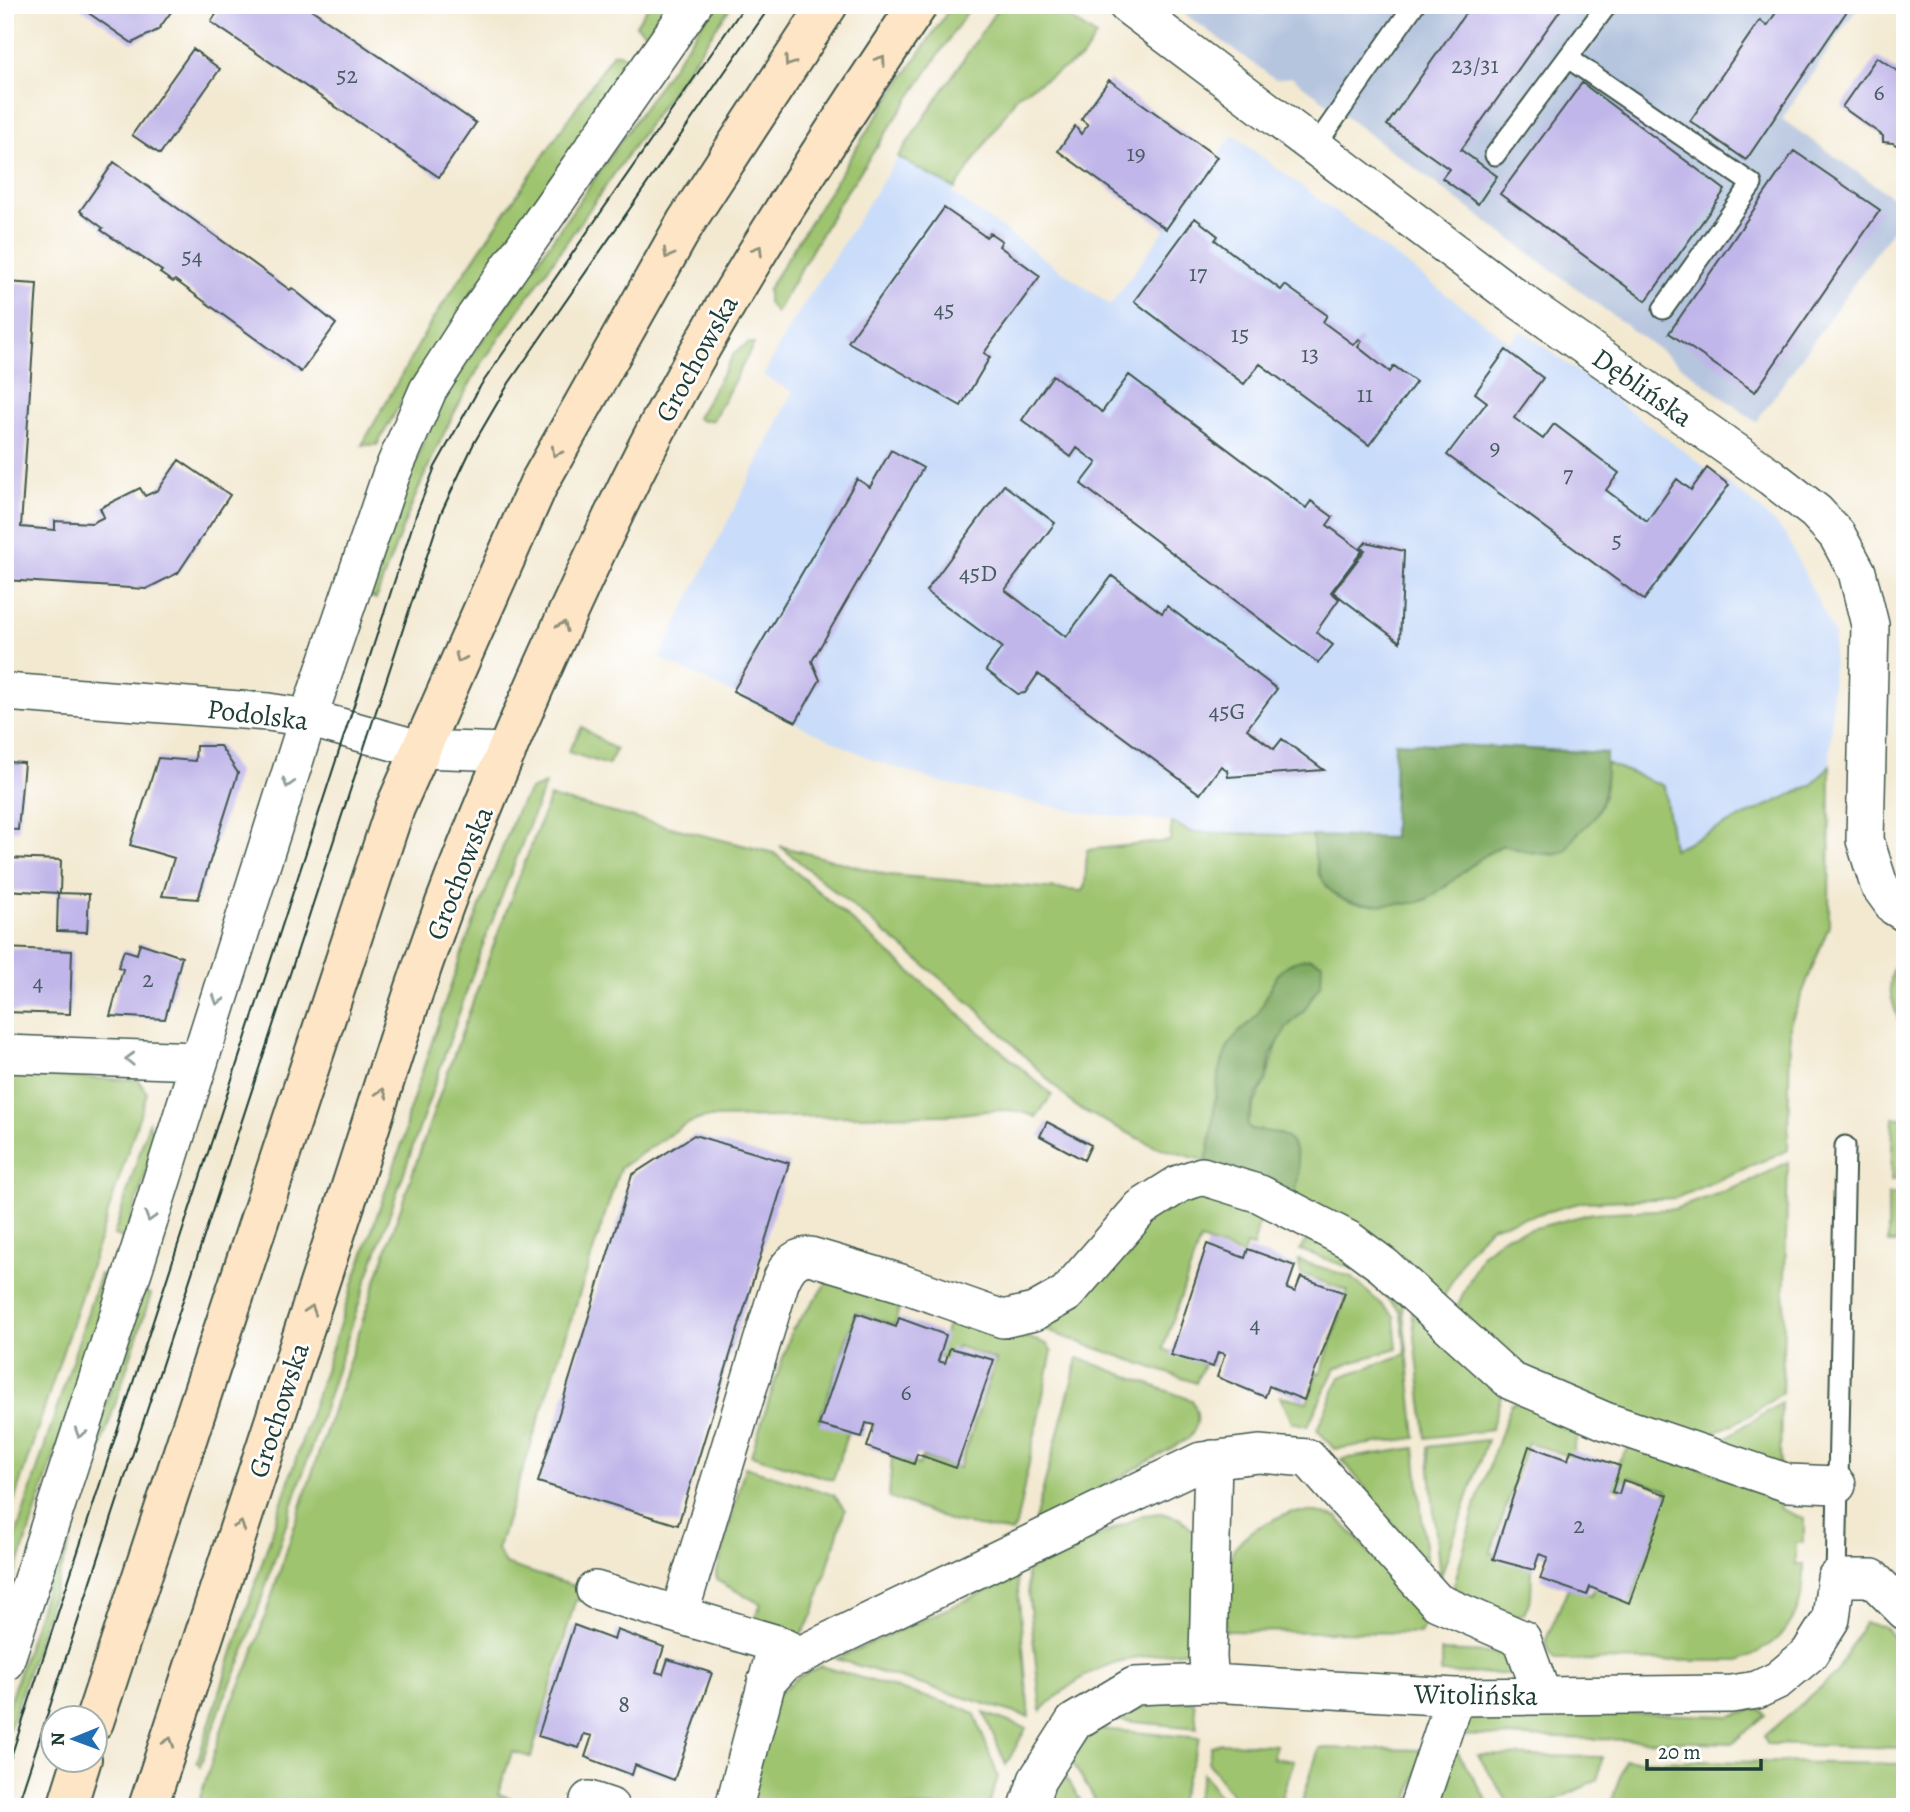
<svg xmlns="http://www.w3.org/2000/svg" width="1910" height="1812" viewBox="0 0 1910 1812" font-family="Alegreya,serif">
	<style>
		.built { fill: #c9dcf9 }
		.industrial { fill: #b6c5de }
		.green { fill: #9fc46f; stroke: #5f8052; stroke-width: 2 }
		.forest { fill: #7faa62; stroke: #4f744b; stroke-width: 2 }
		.building { fill: #c0b6e9 }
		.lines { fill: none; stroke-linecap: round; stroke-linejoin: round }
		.service-casing { stroke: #3f574c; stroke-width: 23 }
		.minor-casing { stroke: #3f574c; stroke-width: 40 }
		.secondary-casing { stroke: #3f574c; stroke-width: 42 }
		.service { stroke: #fff; stroke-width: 19 }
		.minor { stroke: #fff; stroke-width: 37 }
		.secondary { stroke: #fee5c5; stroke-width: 38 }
		.tram { stroke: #1f3d34; stroke-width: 2 }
		.oneway { stroke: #8e917c }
		.oneway2 { stroke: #8f9e9a }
		.labels { text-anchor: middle; stroke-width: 5; stroke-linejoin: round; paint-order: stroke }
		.number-label { font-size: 24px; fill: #475b61 }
		.street-label { font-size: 28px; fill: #1f3d34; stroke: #fff }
	</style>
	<rect width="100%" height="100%" fill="#fff"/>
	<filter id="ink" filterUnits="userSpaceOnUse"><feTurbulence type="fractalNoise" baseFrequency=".0143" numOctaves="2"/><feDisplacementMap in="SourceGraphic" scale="14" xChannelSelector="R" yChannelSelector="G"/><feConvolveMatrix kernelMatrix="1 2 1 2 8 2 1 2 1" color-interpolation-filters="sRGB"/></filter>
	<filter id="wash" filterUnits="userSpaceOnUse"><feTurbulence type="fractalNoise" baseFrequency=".00686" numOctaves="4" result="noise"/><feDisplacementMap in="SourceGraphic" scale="28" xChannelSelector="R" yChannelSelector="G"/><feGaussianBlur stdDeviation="1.57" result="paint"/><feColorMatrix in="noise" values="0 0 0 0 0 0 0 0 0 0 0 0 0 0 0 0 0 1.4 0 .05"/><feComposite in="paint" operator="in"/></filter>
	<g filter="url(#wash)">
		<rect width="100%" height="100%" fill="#f3e9d1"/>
		<path class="built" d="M1233,135L1510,342L1522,330L1757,506L1786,535L1834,634L1830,765L1812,785L1673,849L1664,786L1606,763L1605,753L1396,742L1393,838L1190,832L1172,822L1089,814L946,784L873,760L659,658L793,392L763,376L790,326L898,157L955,189L953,194L1110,305Z"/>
		<path class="industrial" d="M1172,5H1859L1782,119L1905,206V212L1756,422L1292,77L1275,79Z"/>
		<path class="green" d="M649,5H672L649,36L636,25Z
			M715,5H732L480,366C436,441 405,517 376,599L366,594L430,424L453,383Z
			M952,5H972L837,206L776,313L768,303V289L864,136Z
			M1000,5H1051L1096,36L1082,58L1018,95L955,189L898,157Z
			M613,53H620L630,60V67L413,381L377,445H362L433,319Z
			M749,343L754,344L713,420L702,421L697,418L735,352Z
			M582,727L616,750L608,765L568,752Z
			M1606,763L1664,786L1673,849L1812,785L1830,765L1829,926L1790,1024L1788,1150L1676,1198L1583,1202L1490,1227L1466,1254L1439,1306L1293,1196L1259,1131L1249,1128L1247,1123C1252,1108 1259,1096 1265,1081C1275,1062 1273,1041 1290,1025L1260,1011C1248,1030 1234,1033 1224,1059C1211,1091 1216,1127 1206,1161L1156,1147L1076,1107L975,1007L780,846L888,875L1082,891L1085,885L1087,850L1170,841L1172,822L1190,832L1312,836L1319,876L1394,904L1412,903L1426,900L1481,857L1503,845L1526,852L1555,855L1598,811L1604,797Z
			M545,784L481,950L365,1285L241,1661L224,1698L200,1767L197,1762L351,1290L404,1138L407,1117L458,964L517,810L530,790Z
			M550,797L774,853L1052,1095L1036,1117C1006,1103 978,1114 946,1115C865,1116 784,1117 703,1118L684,1125L620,1168L497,1550L505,1564L577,1587L589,1597L575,1601L531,1757L512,1752L498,1794L538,1807H197L227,1713L249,1665C345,1374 438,1082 550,797Z
			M1901,957L1905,958V1037C1895,1010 1880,981 1901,957Z
			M5,1075L138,1080L147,1093L5,1529Z
			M1893,1118H1905V1180H1891Z
			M149,1122L156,1142L125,1239L114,1235Z
			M1788,1162L1782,1393L1747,1417L1698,1441L1506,1367L1453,1315L1482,1254L1504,1236L1593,1213L1675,1209L1745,1184Z
			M1206,1189L1263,1206L1253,1247L1246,1245L1243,1255L1200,1240L1163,1349L1204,1364L1196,1383L1033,1326L1167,1203Z
			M1888,1194H1905V1243H1888Z
			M1308,1237H1314L1402,1301L1416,1438L1334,1449L1317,1429L1340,1377L1406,1354L1400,1310L1354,1269L1300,1250Z
			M1298,1260L1351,1277L1394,1316L1397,1348L1335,1368L1308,1426L1292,1422L1280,1396L1307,1402L1317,1373H1321L1348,1291L1301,1274Z
			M836,1271L902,1294L895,1325L856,1312L819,1421L848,1431L833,1480L751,1455L792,1330Z
			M100,1274L106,1277L109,1291L5,1604V1570Z
			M142,1292L151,1294L5,1742V1716Z
			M1412,1310L1503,1390L1491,1430L1426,1438Z
			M952,1312L1047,1344L1052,1351L1016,1526L1012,1532L954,1522L889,1497L892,1456L919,1465L922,1457L959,1468L996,1360L957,1346L952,1361L938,1356Z
			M1078,1358L1192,1400C1200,1415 1199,1425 1189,1438L1033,1527Z
			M1519,1402L1576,1428L1578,1434L1571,1457L1528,1442L1491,1552L1532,1566L1531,1597L1524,1614L1516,1617L1453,1589L1476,1503L1511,1404Z
			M1781,1403L1780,1471L1712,1446Z
			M1487,1440L1440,1579L1428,1447Z
			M1634,1445L1781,1496L1779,1508L1804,1519V1543H1796V1565H1804C1805,1616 1785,1642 1739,1661L1554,1660L1545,1642L1568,1588L1591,1595L1594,1587L1631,1599L1667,1490L1629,1477L1624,1491L1610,1486C1615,1472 1619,1452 1634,1445Z
			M1415,1448L1427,1567L1342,1459Z
			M745,1467L834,1495L845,1510L813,1615L801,1635L787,1636L753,1624L761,1604L718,1581L716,1575Z
			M1293,1512H1317L1338,1518L1429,1617L1420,1633L1226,1631C1224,1561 1219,1538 1293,1512Z
			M1161,1513L1181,1519L1197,1535L1202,1650C1131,1656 1094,1658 1041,1711L1026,1571L1143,1515Z
			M1017,1577L1029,1717L836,1659Z
			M1864,1623L1883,1626L1905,1650V1748L1767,1744L1764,1736L1835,1675Z
			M1441,1651L1514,1654L1508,1674L1441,1673Z
			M821,1666L966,1709L975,1715L998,1777L988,1807H744L775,1696L798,1677Z
			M1170,1701H1194L1197,1728L1113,1720L1142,1707Z
			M1752,1709L1761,1710L1766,1715L1732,1743L1454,1735L1467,1716L1475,1710L1731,1716Z
			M984,1713L1026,1728L1006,1765Z
			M1099,1729L1200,1738L1177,1807H1099L1068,1755Z
			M1221,1743L1276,1745L1272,1758L1294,1761L1278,1807H1240L1208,1762L1211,1746Z
			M1319,1748L1424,1750L1406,1807H1300Z
			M1448,1752L1458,1753L1491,1807H1431Z
			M1478,1755L1602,1757L1598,1780L1541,1807H1511Z
			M1625,1760L1905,1764V1807H1610Z
			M1060,1769L1085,1807H1039Z
			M1203,1773L1227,1807H1193Z"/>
		<path class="forest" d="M1395,742L1606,753C1606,776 1607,804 1590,822C1579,833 1573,836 1566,851C1544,858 1525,850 1503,845C1475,858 1455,882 1428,898C1418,905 1404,903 1391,904C1335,908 1318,893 1312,836L1393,838Z
			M1310,958L1322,963L1321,983L1303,1012L1287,1027L1271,1055L1266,1081L1256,1095L1247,1123L1249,1128C1258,1131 1268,1131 1277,1133C1302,1140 1302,1177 1293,1196L1206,1161C1217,1123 1211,1081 1229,1045C1236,1031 1251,1025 1258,1013C1276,984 1271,964 1310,958Z"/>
		<g id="blocks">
			<path class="building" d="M77,5H176L158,30L132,43Z
				M222,5H305L476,123L439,177L211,22Z
				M1471,5H1564L1461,150L1497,176L1478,204L1442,178L1449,169L1387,125Z
				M1781,5H1851L1746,160L1690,121L1760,20L1767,26Z
				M193,49L220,69L160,154L132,135Z
				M1877,57L1905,76V151L1893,143L1883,142V136L1842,107Z
				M1109,80L1217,157L1166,229L1058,151L1075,126L1081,134L1088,125L1081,119Z
				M1582,83L1725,190L1646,301L1500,194Z
				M1794,151L1880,210L1755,392L1669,333Z
				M114,162L290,290L292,288L336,324L301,372L175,280L173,282L160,273L162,271L101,230L103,228L80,211Z
				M944,208L986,237L990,233L1002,241L999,246L1040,276L984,353L990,357L961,406L848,342Z
				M1195,218L1218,236L1215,240L1281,290L1285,285L1327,315L1323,322L1354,345L1359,339L1362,341L1358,347L1390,372L1394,366L1416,382L1369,445L1260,364L1244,384L1134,301Z
				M5,282L37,284L21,527L55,530V521L92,523L104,517L100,508L140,488L145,496L158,490L179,460L230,495L178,573L146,589L5,580Z
				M1506,350L1543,378L1514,418L1543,439L1554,424L1619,473L1606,490L1647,521L1677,479L1691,490L1707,468L1729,485L1644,600L1447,455L1487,402L1475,393Z
				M1053,375L1102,412L1129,375L1306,508L1311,501L1333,517L1327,525L1362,551L1331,592L1339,599L1316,632L1333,645L1318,663L1081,484L1097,463L1077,448L1071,457L1022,420Z
				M891,450L923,468L812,661L820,680L796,722L733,691L857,479L870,487Z
				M1004,485L1055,523L1005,590L1066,637L1112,576L1162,613L1167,606L1277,689L1247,729L1274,749L1282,739L1324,770L1228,777L1227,770L1221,766L1200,794L1038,674L1025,693L1018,694L986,670L1002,647L926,591Z
				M1366,542L1404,551L1400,642L1333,592L1365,550L1361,548Z
				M196,746H220L238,773L198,899L162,896L174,858L130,845L158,758L195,761Z
				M5,755L8,762L24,763L18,830L5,829Z
				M5,858L61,860L60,893L89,894L87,932L57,931L58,893L5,890Z
				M140,943L182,957L165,1019L110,1016L123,969L118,967L124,950L137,954Z
				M5,948L72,951L70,1014L5,1012Z
				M1047,1122L1091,1145L1084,1160L1040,1136Z
				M694,1135L789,1163L678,1525L538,1482L632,1175Z
				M1207,1244L1245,1258L1248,1249L1295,1266L1287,1289L1295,1292L1301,1277L1345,1293L1304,1400L1269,1386L1265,1397L1217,1377L1225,1354L1218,1352L1213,1367L1171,1355Z
				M857,1313L896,1327L899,1318L946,1335L938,1361L945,1363L950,1348L994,1360L956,1468L917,1454L914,1464L867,1447L874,1425L866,1423L862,1437L819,1425Z
				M1529,1446L1568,1460L1571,1450L1620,1466L1612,1492L1619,1494L1623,1480L1668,1495L1629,1603L1590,1587L1587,1595L1540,1579L1548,1557L1539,1554L1534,1570L1493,1559Z
				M574,1625L614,1640L617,1630L664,1647L656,1672L663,1674L668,1659L712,1673L674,1780L635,1765L632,1775L585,1757L592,1736L584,1734L579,1748L538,1736Z"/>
		</g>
	</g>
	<g filter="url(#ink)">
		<use href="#blocks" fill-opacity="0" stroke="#3f574c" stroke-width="2"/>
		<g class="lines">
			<g class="service-casing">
				<path id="service" d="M1568,58L1752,184L1663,309
					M1316,145L1414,5
					M1495,155L1607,5
					M1836,1578L1845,1146"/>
			</g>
			<g class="minor-casing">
				<path id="minor" d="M1127,5L1512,295L1771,477L1816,512L1837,535L1857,572L1870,625L1865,840L1879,885L1895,907L1905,913
					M5,692L268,712L308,718L419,749L507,752
					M5,1054L198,1061
					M595,1590L777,1644L801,1656
					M679,1615L780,1283C786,1268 793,1257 810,1256L901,1283L1003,1319L1034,1312L1066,1294L1141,1208L1179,1184L1202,1176L1260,1194L1349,1240L1384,1266L1511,1381L1605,1421L1788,1483L1837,1485
					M5,1662L134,1268L308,718L391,475L428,390L475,317L693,5
					M766,1683L784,1663L1201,1461L1259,1454L1308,1458L1437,1602L1522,1639L1542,1695
					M1210,1683L1208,1657L1213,1459
					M589,1800L610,1807
					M734,1807L773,1659
					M1028,1807L1037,1780L1074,1722L1134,1686L1210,1683L1455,1697L1731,1694L1757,1690L1778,1680L1809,1654L1831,1619L1836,1578H1872L1905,1611
					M1418,1807L1455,1697"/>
			</g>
			<g class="secondary-casing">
				<path id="secondary" d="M94,1722L395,808L539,483L686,222L828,5
					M67,1807L82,1759
					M148,1807C213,1609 277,1412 342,1214C379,1102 412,987 455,877C503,754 557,633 614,514C699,335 807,170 918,5"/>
			</g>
			<use href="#service" class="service"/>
			<use href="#minor" class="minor"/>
			<use href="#secondary" class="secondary"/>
			<path class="tram" d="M5,1775L417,512L435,467L481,385L745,5
				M17,1807L441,513L474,443L509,383L771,5"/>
		</g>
		<defs><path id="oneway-chevron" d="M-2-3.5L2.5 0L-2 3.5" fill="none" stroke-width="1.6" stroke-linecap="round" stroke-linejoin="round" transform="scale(1.75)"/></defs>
		<g class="oneway">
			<use href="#oneway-chevron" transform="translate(881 60) rotate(-56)"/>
			<use href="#oneway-chevron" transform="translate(789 62) rotate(124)"/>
			<use href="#oneway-chevron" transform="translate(758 250) rotate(-58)"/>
			<use href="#oneway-chevron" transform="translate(668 254) rotate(120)"/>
			<use href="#oneway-chevron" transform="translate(556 452) rotate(119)"/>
			<use href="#oneway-chevron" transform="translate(563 626) rotate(-66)"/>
			<use href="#oneway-chevron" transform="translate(460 658) rotate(114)"/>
			<use href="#oneway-chevron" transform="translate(382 1093) rotate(-72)"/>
			<use href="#oneway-chevron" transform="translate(311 1310) rotate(-72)"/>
			<use href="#oneway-chevron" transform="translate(240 1526) rotate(-72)"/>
			<use href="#oneway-chevron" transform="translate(169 1742) rotate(-72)"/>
		</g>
		<g class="oneway2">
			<use href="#oneway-chevron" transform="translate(288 783) rotate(107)"/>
			<use href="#oneway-chevron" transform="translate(218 1000) rotate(108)"/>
			<use href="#oneway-chevron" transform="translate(130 1059) rotate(-178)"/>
			<use href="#oneway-chevron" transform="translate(150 1217) rotate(107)"/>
			<use href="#oneway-chevron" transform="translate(80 1433) rotate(108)"/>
		</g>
	</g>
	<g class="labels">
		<g class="number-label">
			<text x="1475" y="73">23/31</text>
			<text x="347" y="83">52</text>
			<text x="1879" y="100">6</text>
			<text x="1136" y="161">19</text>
			<text x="192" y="264">54</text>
			<text x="1198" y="281">17</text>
			<text x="944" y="317">45</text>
			<text x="1240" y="342">15</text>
			<text x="1310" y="362">13</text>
			<text x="1365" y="402">11</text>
			<text x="1495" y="455">9</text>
			<text x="1568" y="482">7</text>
			<text x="1617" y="548">5</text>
			<text x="978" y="581">45D</text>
			<text x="1227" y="719">45G</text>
			<text x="148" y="987">2</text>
			<text x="38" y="990">4</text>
			<text x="1255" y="1332">4</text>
			<text x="906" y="1400">6</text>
			<text x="1579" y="1533">2</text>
			<text x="624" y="1712">8</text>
		</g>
		<g class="street-label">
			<text transform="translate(696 358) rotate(-61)" y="10">Grochowska</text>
			<text transform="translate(1643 387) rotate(35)" y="10">Dęblińska</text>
			<text transform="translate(258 714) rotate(7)" y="10">Podolska</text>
			<text transform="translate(459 873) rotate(-69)" y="10">Grochowska</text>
			<text transform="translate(278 1410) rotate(-72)" y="10">Grochowska</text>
			<text transform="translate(1476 1694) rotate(1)" y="10">Witolińska</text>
		</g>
	</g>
	<rect width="1910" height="1812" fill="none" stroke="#fff" stroke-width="28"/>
	<g transform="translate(74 1739) rotate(269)"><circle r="33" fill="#ffffff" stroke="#a5b1ae" stroke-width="2"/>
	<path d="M0-5L12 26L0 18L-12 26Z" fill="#1f6fb2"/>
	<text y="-10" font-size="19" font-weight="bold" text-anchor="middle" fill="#1f3d34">N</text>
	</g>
	<path d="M1647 1759v10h114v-10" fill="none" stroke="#1f3d34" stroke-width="3.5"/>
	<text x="1658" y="1759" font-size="21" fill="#1f3d34" stroke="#ffffff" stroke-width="5" paint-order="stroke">20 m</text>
</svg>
